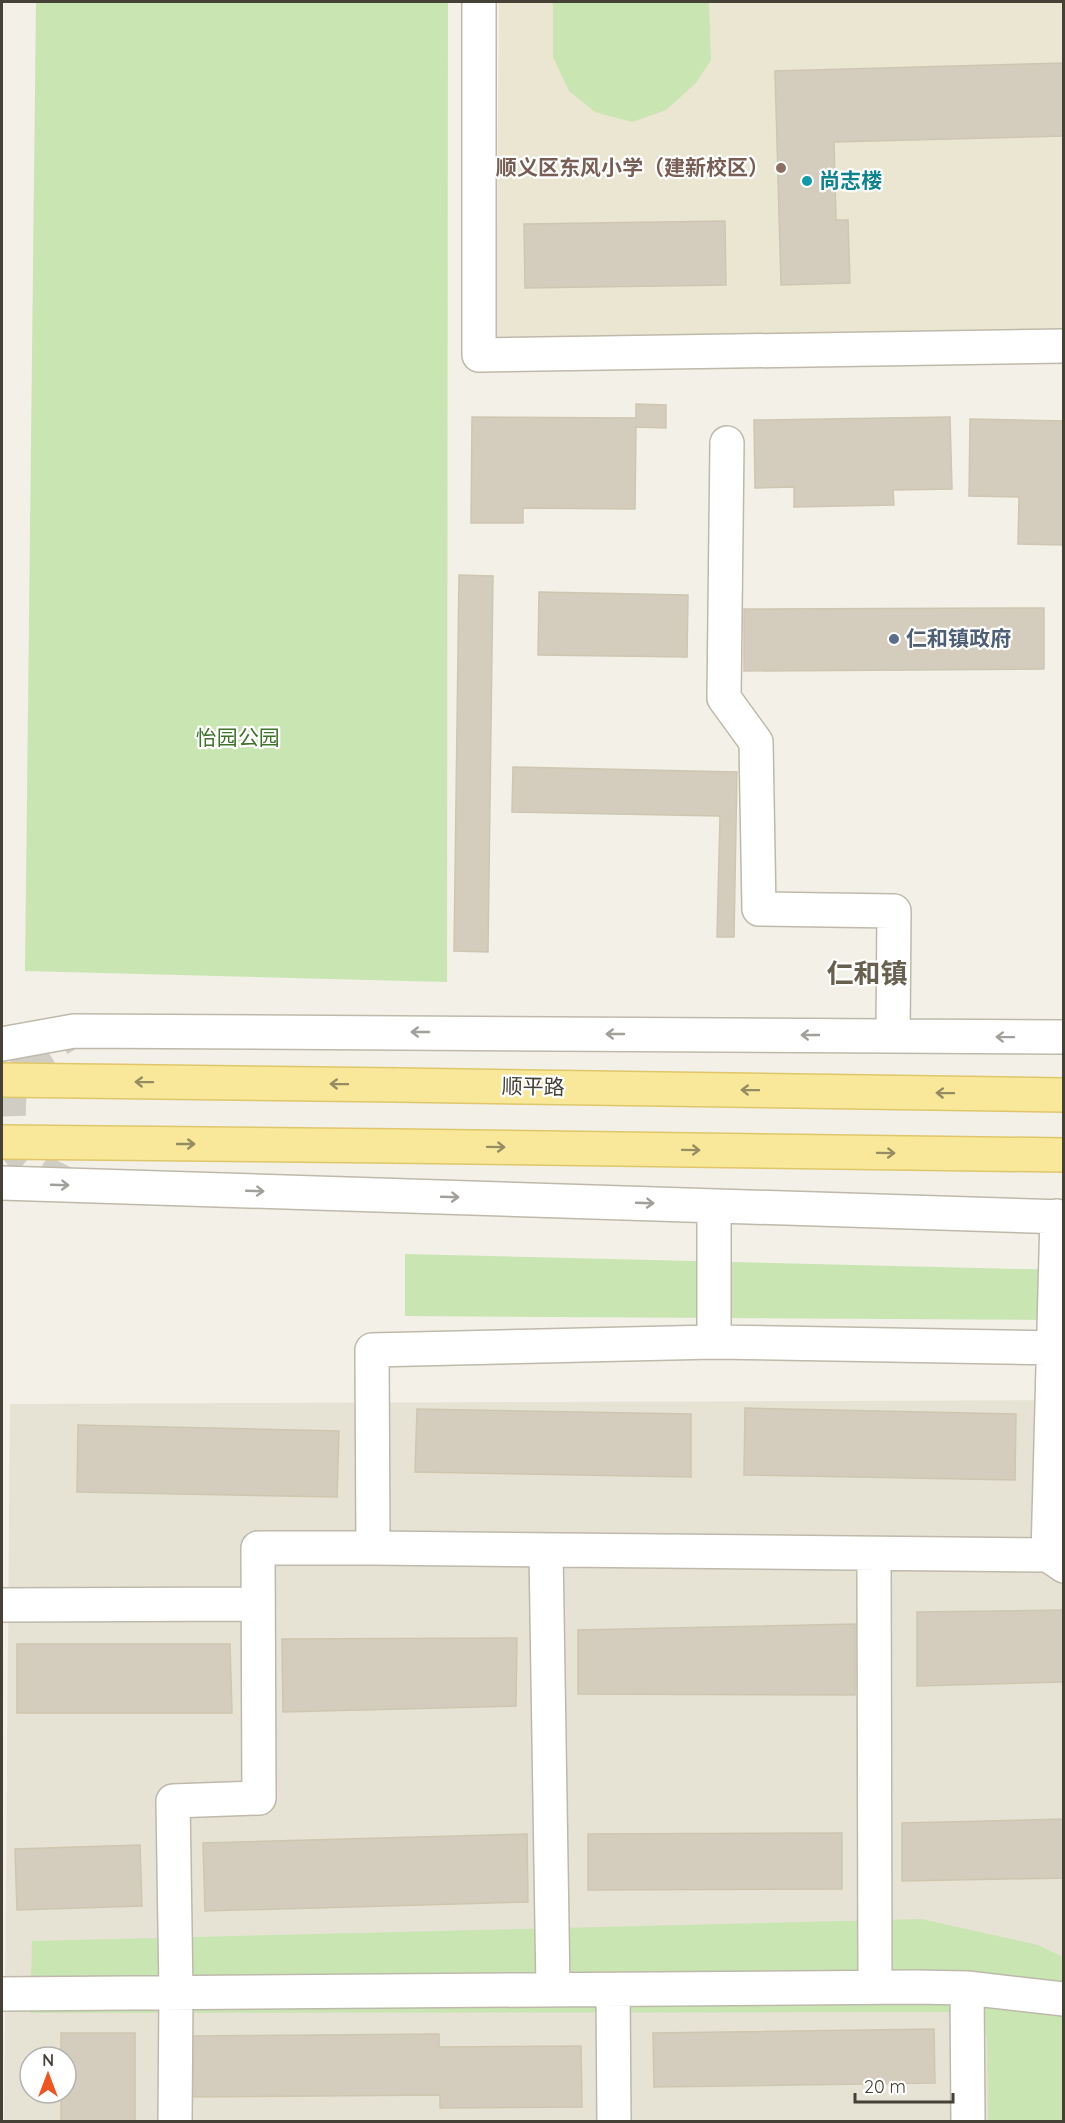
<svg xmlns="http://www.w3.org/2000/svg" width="1065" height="2123" viewBox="0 0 1065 2123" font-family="Quicksand,'Noto Sans SC',sans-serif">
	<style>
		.residential { fill: #e6e3d5; fill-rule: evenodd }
		.education { fill: #ebe6d2 }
		.green { fill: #c9e5b2 }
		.building { fill: #d4cdbd; stroke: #cec6b1; stroke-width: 1.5 }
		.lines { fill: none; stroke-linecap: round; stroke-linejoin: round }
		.minor-tunnel { stroke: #d0cdc4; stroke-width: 33; stroke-dasharray: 33 16; stroke-linecap: butt }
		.minor-casing { stroke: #beb9aa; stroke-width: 36 }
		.major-casing { stroke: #dec76a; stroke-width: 36 }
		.minor { stroke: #fff; stroke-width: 33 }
		.major { stroke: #f9e89a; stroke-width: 33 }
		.major-bridge-casing { stroke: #dec76a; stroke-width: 36; stroke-linecap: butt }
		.major-bridge { stroke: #f9e89a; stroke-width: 33 }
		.oneway { stroke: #a2a09a }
		.oneway2 { stroke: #968c63 }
		.education-dot { fill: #8d6e63; stroke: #fff; stroke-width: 2 }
		.culture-dot { fill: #0f9aa8; stroke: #fff; stroke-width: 2 }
		.service-dot { fill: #5c6f8a; stroke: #fff; stroke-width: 2 }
		.labels { text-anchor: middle; stroke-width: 4.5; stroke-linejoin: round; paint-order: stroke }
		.education-label { font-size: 21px; font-weight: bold; fill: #785e54; stroke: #fff; text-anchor: end }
		.culture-label { font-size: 21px; font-weight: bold; fill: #0d838f; stroke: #fff; text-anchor: start }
		.service-label { font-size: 21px; font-weight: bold; fill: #4e5e75; stroke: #fff; text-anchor: start }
		.park-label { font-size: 21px; fill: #40742c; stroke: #fff }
		.street-label { font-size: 21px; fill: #454136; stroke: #fff }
		.district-label { font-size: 27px; font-weight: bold; fill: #68604e; stroke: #fff }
	</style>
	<rect width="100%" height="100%" fill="#f3f0e7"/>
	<path class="residential" d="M1063,1400V2121L4,2122L10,1404ZM30,2057H66V2093H30Z"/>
	<path class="education" d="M499,2H1063V335L496,342Z"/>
	<path class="green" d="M36,2H448L447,982L25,971Z
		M553,2H709L711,60L696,83L666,110L632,122L595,112L569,91L553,57Z
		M405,1254L1063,1270V1320L405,1316Z
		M921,1919L1038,1945L1063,1957V2121H988L987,2038L973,2012L30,2013L32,1941Z"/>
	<path class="building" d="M1064,63V136L834,142L836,220H848L850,283L781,285L775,71Z
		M725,221L726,285L525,288L524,224Z
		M636,404L666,405V428L636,427L635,509L523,508V523H471L472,417L636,418Z
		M950,417L952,489L893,490L894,505L794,507V487L755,488L754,420Z
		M970,419L1064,421V545L1018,544L1019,497L969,496Z
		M459,575L493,576L488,952L454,951Z
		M539,592L688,595L687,657L538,655Z
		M1044,608V669L744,671V609Z
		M513,767L737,772L734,937H717L720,816L512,812Z
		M745,1408L1016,1414L1015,1480L744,1475Z
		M417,1409L691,1414V1477L415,1472Z
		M78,1425L339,1431L337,1497L77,1492Z
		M1064,1610V1682L917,1686V1612Z
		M855,1624V1695L578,1694V1630Z
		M517,1638L516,1706L283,1712L282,1639Z
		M17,1644H230L232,1713H17Z
		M1064,1819V1878L902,1881V1823Z
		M842,1833V1889L588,1890V1834Z
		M527,1834L528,1902L205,1911L203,1843Z
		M140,1845L142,1906L17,1910L15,1849Z
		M934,2029L935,2083L654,2087L653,2033Z
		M61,2033H135V2122H61V2093H66V2057H61Z
		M439,2034V2047L581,2046L582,2107L440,2108V2095L187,2097V2036Z"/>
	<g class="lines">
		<path class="minor-tunnel" d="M69,1185C52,1176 35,1169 22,1156C6,1141 7,1095 15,1077C23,1060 57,1041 72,1032"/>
		<g class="minor-casing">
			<path id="minor" d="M479,2V355L1064,346
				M727,443L724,698L756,742L759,909L894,911L893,1035
				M2,1044L74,1031L1064,1037
				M2,1183L1064,1217
				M1057,1216L1048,1555L1064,1566
				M714,1342L1064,1348
				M373,1548L1048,1555
				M546,1550L553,1990
				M874,1554L875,1987
				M2,1605L258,1604
				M967,1988L968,2122
				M613,1990L614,2122
				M2,1994L916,1987L967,1988L1064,1999
				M175,2122L176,1993L173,1801L259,1798L258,1548H373L372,1350L714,1342V1206"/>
		</g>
		<g class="major-casing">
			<path id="major" d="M398,1085L1064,1095
				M395,1146L1064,1155"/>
		</g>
		<use href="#minor" class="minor"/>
		<use href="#major" class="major"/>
		<g class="major-bridge-casing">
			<path id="major-bridge" d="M2,1080L398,1085
				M2,1142L395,1146"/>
		</g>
		<use href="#major-bridge" class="major-bridge"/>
	</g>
	<defs><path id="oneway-shaft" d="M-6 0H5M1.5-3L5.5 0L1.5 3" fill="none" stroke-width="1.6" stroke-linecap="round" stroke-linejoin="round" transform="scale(1.5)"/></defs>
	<g class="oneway">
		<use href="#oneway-shaft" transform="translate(420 1032) rotate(-180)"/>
		<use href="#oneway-shaft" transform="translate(615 1034) rotate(-180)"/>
		<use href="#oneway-shaft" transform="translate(810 1035) rotate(-180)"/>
		<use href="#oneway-shaft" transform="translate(1005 1037) rotate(-179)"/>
		<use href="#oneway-shaft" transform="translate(60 1185) rotate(2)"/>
		<use href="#oneway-shaft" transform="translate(255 1191) rotate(2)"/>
		<use href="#oneway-shaft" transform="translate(450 1197) rotate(2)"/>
		<use href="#oneway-shaft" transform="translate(645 1203) rotate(2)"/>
	</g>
	<g class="oneway2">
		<use href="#oneway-shaft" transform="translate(144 1082) rotate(-179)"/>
		<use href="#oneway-shaft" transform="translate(339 1084) rotate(-179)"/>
		<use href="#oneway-shaft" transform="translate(750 1090) rotate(-179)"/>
		<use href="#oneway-shaft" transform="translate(945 1093) rotate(-179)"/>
		<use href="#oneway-shaft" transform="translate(186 1144)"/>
		<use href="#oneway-shaft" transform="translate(496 1147) rotate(1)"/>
		<use href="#oneway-shaft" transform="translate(691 1150) rotate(1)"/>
		<use href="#oneway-shaft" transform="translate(886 1153) rotate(1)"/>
	</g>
	<circle class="education-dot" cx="781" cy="168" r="6"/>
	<circle class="culture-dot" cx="807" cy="181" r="6"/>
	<circle class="service-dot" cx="894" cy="639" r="6"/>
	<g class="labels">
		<g class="education-label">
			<text x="769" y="175">顺义区东风小学（建新校区）</text>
		</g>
		<g class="culture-label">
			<text x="819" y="188">尚志楼</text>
		</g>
		<g class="service-label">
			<text x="906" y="646">仁和镇政府</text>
		</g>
		<g class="park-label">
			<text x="238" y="745">怡园公园</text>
		</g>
		<g class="street-label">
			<text transform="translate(533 1087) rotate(1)" y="7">顺平路</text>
		</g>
		<g class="district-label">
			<text x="867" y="983">仁和镇</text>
		</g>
	</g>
	<rect width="1065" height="2123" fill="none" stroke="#454136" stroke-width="6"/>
	<g transform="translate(48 2075)"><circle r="28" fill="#ffffff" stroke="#b5b3af" stroke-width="1.5"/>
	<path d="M0-4.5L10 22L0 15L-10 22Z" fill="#ef5521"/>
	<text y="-9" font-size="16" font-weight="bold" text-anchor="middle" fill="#454136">N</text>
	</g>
	<path d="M855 2093v9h98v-9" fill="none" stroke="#454136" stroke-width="3"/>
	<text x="864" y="2093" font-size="18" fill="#454136" stroke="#ffffff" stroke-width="4.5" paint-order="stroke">20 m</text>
</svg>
